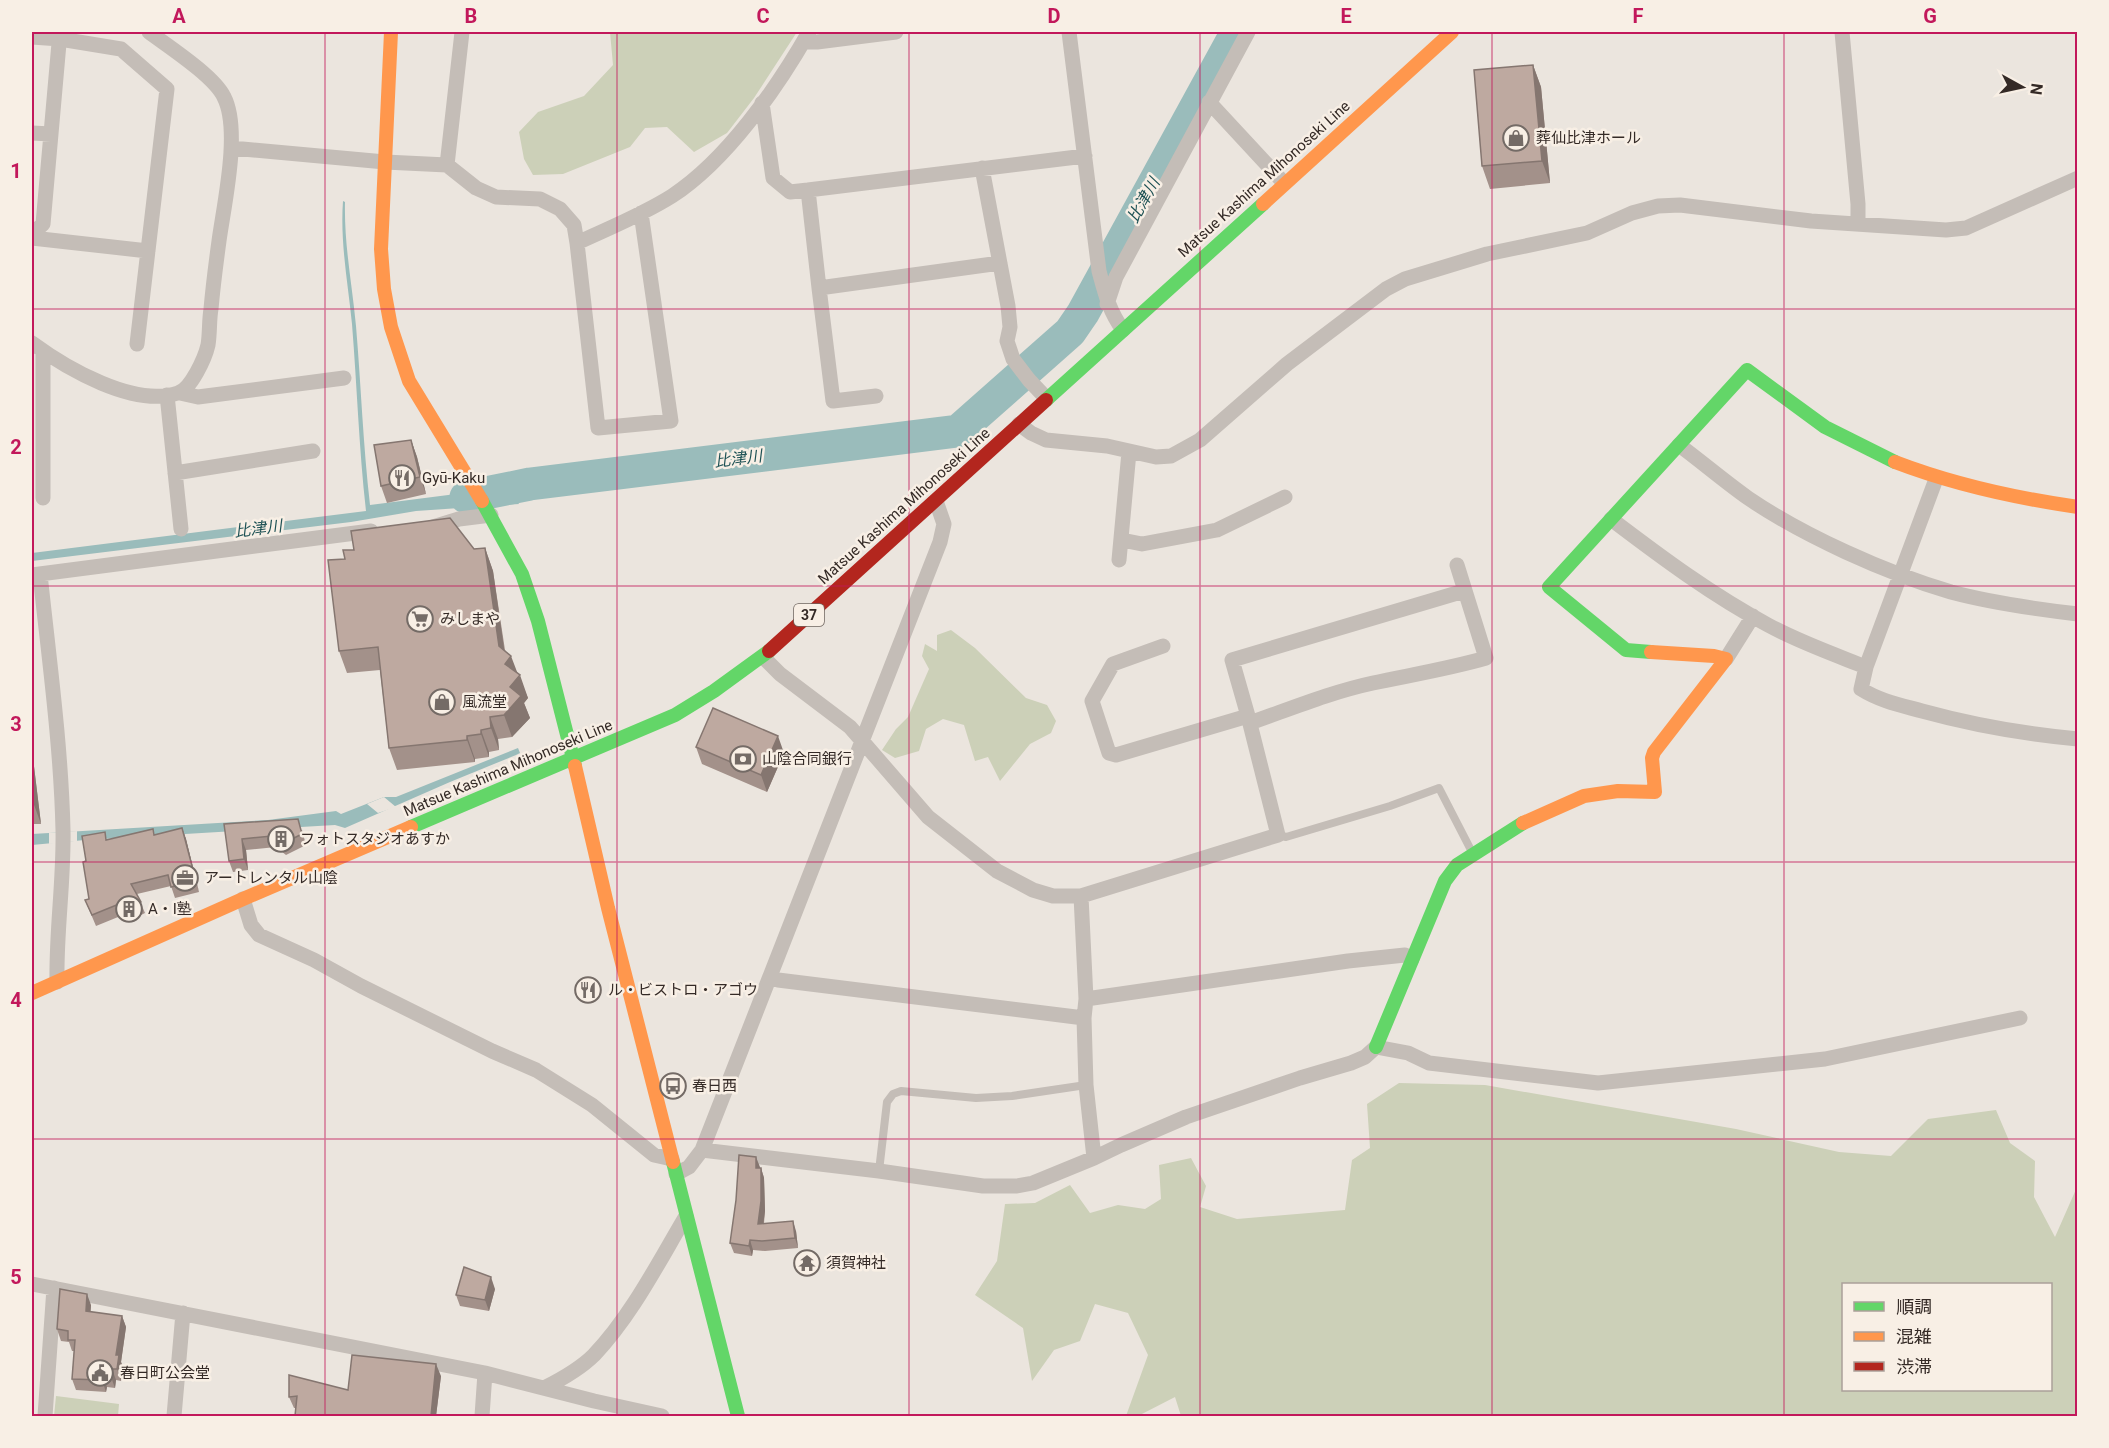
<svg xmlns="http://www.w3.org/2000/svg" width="2109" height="1448" viewBox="0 0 2109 1448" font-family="Roboto,'Noto Sans JP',sans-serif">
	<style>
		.green { fill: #ccd0b8; fill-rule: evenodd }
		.water { fill: #9abcbb }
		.pier { fill: #ebe5de }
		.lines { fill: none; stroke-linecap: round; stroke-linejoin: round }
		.river { stroke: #9abcbb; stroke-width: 33 }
		.lane { stroke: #c4bdb7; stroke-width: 8 }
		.street { stroke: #c4bdb7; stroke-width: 15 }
		.fast { stroke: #63d668; stroke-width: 14 }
		.slow { stroke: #ff974d; stroke-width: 14 }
		.jam { stroke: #b3261e; stroke-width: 14 }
		.wall { fill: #a3918a }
		.shaded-wall { fill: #857670 }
		.building { fill: #bea9a0; stroke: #857670; stroke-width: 1.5 }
		.grid { fill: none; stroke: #c2185b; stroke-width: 1.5; stroke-opacity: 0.55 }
		.labels { text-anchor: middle; stroke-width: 5; stroke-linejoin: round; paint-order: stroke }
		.shield { fill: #f8efe5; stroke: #6f655f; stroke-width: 1.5 }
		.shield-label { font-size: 14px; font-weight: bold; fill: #342a26 }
		.poi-label { font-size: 15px; fill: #342a26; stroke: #f8efe5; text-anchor: start }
		.street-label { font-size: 15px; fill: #342a26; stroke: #f8efe5 }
		.water-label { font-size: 16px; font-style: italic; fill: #1d5154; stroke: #f8efe5 }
		.neatline { fill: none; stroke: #c2185b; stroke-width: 2 }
		.grid-label { font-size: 20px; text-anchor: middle; font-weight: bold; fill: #c2185b }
	</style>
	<rect width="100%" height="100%" fill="#ebe5de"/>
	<path class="green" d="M610,32H797L754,98L727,133L694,152L667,127L645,128L630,147L563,174L533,175L524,159L519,132L538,112L584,96L613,65Z
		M951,630L975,648L1026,698L1047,705L1056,721L1051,733L1030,744L1000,781L988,757L975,761L964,725L943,719L926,729L919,751L895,758L882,750L896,729L908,717L929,669L922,656L925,644L937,651V635Z
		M1399,1083L1485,1085L1736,1129L1839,1152L1891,1156L1928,1119L1996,1110L2010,1143L2035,1161L2034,1197L2055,1237L2077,1187V1416H1181L1175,1397L1138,1416H1126L1148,1355L1128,1313L1095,1304L1080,1341L1054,1350L1032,1381L1023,1328L975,1295L997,1261L1005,1204L1035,1203L1070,1185L1090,1213L1118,1205L1145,1209L1161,1199L1159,1165L1191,1158L1206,1186L1200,1207L1237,1219L1345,1210L1352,1160L1370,1148L1367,1104ZM1844,1284H2050V1390H1844Z
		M56,1396L119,1404L118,1416H54Z"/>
	<path class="water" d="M343,201L345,202C344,245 352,283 356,326C361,385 363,445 370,505L456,494L507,484L519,504L416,511L351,522L32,561V553L366,511C359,449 357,386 352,324C348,283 340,243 343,201Z
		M518,748L520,753L516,755L450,782L345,828L335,825L85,840L32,845V834L268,820L336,811L341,814L384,797H396Z"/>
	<path class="pier" d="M384,797L396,807L378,813L367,804Z
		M77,831V841L49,844V833Z"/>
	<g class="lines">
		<path class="river" d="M466,497L530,484L958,431L1070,332L1083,313L1237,32"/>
		<path class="lane" d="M1278,835L1286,837L1390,806L1439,788L1473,854
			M879,1171L887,1102L893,1094L901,1091L976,1098L1012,1096L1086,1085"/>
		<path class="street" d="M1069,32L1099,271C1105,293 1109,311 1123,330
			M1842,32L1858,204V223
			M32,37L60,39L121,49L167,89L137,344
			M803,42H817L896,32
			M1209,102L1284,183
			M762,103L773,178L790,192L808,190L819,288
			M32,133L51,134
			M232,148L385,162L447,165L476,188L496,197L540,199L560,209L574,225L577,243L598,428L671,421L641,213
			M447,165L462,32
			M982,168L1008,306L1010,327L1007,341L1013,359L1029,380L1047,399
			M808,190L1085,156
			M32,234L43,224L60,32
			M32,238L148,251
			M577,243C609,228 642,215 672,196C727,160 777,88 809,32
			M1107,304L1116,277L1248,32
			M32,343C66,368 134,408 178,393C191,389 205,358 208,345C210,333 209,320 211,309C213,286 216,263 219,241C224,204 241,130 224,97C214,76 169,47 149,32
			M180,393L198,397L344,378
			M167,395L181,529
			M876,396L833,401L819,288L1000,263
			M1019,424L1031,433L1046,440L1107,446L1156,457L1171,456L1200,440L1287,364L1386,289L1405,279L1487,254L1587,233L1632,213L1658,206L1680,205L1811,221L1946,230L1966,228L2078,178
			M1679,445C1702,462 1724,481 1748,498C1804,536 1886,573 1951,592C1992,603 2035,609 2078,614
			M175,473L313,451
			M1936,479L1866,667L1861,689C1880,701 1900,705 1922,711C1973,725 2024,734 2078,739
			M43,498V351
			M1611,519C1661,557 1712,595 1768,625C1799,642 1833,654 1866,667
			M433,527L459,519L491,515
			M1122,540L1142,544L1217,530L1285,497
			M1119,560L1129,452
			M40,574C49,659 61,745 63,830C64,881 56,931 57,982
			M32,575L371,531
			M1163,646L1113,664L1092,701L1109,753L1116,755L1248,716L1232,660L1464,591
			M763,657L780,674L850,727L928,817L997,871L1033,890L1053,896H1081L1278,835L1248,716
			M1726,659L1753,616
			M1250,723C1290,709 1331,692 1373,683C1410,675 1448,669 1486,658L1457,565
			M1081,896L1086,999
			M243,899L251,925L259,935L314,960L361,986L492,1051L536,1070L592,1105L654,1155L672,1159
			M770,977L778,980L1084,1018L1086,1085L1094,1158
			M1084,1018L1086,999L1348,961L1405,955L1412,959
			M702,1150L879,1171L983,1186H1017L1033,1183L1094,1158L1121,1145L1186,1117L1300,1078L1351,1063L1365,1057L1376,1047L1408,1053L1429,1063L1598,1083L1825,1059L2020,1018
			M676,1174L689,1167L702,1150L940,542L944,524L936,501
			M32,1284L485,1373L594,1401L662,1416
			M544,1388C562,1379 580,1369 594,1355C632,1315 658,1263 686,1216
			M45,1416L54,1288
			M174,1416L183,1313
			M482,1416L485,1373"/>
		<path class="fast" d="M1046,400L1263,204
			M482,501L522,574L538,621L575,766
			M1651,652L1626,650L1549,587L1747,370L1825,427L1895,462
			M411,827L675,715L714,691L769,651
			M1376,1047L1445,881L1457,865L1523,823
			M673,1162L738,1416"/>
		<path class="slow" d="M391,32L381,249L384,289L391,327L409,381L482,501
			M1263,204L1452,32
			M1895,462C1955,485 2015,498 2078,507
			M575,766L608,908L673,1162
			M1523,823L1584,796L1618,791L1655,792L1652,758L1654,752L1726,659L1714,656L1651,652
			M32,993L243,899L411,827"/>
		<path class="jam" d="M769,651L1046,400"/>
	</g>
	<path class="wall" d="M1533,65L1541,87L1550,183L1490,189L1482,166Z
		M411,440L417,457L426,494L387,503L381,486Z
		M485,548L493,571L505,650L517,673L528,698L524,703L530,718L512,737L498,739L499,750L489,752V757L475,759V762L397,770L389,748L380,670L347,673L339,651L474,549Z
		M696,747L784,753L767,792L702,764Z
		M32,750L41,824H32Z
		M224,824L302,830L306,845L286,855L276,847L246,850L248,870L233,872L229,861Z
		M182,828L186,839L199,892L175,898L171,886L137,894L145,913L127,922L123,915L96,926L85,900L89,899L86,861L108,840L155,835Z
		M760,1168H761L764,1178L765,1211L764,1223L796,1231L798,1248L765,1251L753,1250L752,1256L734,1253L730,1243Z
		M495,1289L489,1311L460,1306L456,1295Z
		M91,1305L90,1312L122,1316L126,1327L121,1362L123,1367L121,1381L116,1380L115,1388L107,1387L106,1392L76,1390L72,1379L74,1351H72L69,1342L61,1341L57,1329Z
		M441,1376L436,1416H295L296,1408H294L289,1397L348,1390Z"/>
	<path class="shaded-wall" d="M1533,65L1541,87L1550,183L1542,161Z
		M411,440L417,457L426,494L420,477Z
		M485,548L493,571L506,662L511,656L519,677L520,675L528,698L524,703L530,718L512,737L504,715L499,646Z
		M32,700L34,718L32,711Z
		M490,717L498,739L499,750L491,728Z
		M481,730L489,752V757L481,734Z
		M467,736L475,759V762L467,740Z
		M778,736L784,753L767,792L761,775Z
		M32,750L41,824L33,802L32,792Z
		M182,828L186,839L199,892L196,881Z
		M242,839L246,850L248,870L244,859Z
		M756,1157L760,1167V1178L756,1168Z
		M761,1168L764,1178L765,1211L762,1234L758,1224Z
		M793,1221L796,1231L798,1248L795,1238Z
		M750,1240L753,1250L752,1256L749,1246Z
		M491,1277L495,1289L489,1311L485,1300Z
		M87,1294L91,1305L90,1323L86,1311Z
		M122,1316L126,1327L121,1362L123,1367L121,1381L117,1369L116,1355Z
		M436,1364L441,1376L436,1416H431Z
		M112,1369L116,1380L115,1388L111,1377Z
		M103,1376L107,1387L106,1392L102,1380Z"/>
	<path class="building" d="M1533,65L1542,161L1482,166L1474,70Z
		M411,440L420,477L381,486L374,445Z
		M450,518L474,549L485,548L499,646L511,656L505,664L520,675L510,687L521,696L504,715L490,717L491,728L481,730V734L467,736V740L389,748L378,647L339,651L328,560L345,559L343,550H354L351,531Z
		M713,708L778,736L761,775L696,747Z
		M298,819L302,834L282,844L272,836L242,839L244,859L229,861L224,824Z
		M182,828L196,881L171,887L168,875L131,884L141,902L123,911L119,904L92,915L85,900L89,899L83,862L86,861L82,836L105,832L106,840L153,829L154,835Z
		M739,1155L756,1157V1168H761V1201L758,1224L793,1221L795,1238L762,1241L750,1240L749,1246L730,1243L736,1200Z
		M464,1267L491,1277L485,1300L456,1295Z
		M60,1289L87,1294L86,1311L122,1316L116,1355H119L117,1369H112L111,1377L103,1376L102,1380L72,1379L75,1340H68V1331L57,1329Z
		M352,1355L436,1364L431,1416H295L297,1396L289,1397V1375L348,1390Z"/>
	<path class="grid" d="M325,32V1416M617,32V1416M909,32V1416M1200,32V1416M1492,32V1416M1784,32V1416M32,309H2078M32,586H2078M32,862H2078M32,1139H2078"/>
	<defs>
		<g id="shop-ring" transform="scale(1.35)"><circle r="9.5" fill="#f8efe5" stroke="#746b66" stroke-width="1.5"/><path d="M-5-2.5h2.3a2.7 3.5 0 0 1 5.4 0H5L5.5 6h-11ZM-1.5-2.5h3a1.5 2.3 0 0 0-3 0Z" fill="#746b66"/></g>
		<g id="restaurant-ring" transform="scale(1.35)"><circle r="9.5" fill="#f8efe5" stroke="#746b66" stroke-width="1.5"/><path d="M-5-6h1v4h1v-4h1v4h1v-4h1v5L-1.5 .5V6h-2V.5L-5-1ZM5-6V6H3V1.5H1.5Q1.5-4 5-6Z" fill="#746b66"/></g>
		<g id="supermarket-ring" transform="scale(1.35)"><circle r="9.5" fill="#f8efe5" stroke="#746b66" stroke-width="1.5"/><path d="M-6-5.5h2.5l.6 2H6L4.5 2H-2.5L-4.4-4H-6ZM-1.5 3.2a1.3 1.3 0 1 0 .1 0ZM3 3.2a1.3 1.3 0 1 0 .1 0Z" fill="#746b66"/></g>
		<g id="bank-ring" transform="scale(1.35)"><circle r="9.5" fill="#f8efe5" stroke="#746b66" stroke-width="1.5"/><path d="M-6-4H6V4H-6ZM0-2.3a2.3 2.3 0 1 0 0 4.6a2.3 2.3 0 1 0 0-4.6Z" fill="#746b66"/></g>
		<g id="building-ring" transform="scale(1.35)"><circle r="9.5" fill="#f8efe5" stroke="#746b66" stroke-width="1.5"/><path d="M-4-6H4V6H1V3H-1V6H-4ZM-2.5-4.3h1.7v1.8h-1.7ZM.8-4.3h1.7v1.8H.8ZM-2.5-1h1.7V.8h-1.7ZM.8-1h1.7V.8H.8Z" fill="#746b66"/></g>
		<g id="office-ring" transform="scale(1.35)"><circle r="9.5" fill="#f8efe5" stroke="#746b66" stroke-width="1.5"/><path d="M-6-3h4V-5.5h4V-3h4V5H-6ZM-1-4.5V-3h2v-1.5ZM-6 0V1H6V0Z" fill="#746b66"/></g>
		<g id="bus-ring" transform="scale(1.35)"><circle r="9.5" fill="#f8efe5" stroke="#746b66" stroke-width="1.5"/><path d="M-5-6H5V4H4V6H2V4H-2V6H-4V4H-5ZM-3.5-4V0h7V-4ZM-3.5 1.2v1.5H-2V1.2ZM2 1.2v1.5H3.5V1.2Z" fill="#746b66"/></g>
		<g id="temple-ring" transform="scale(1.35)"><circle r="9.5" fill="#f8efe5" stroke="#746b66" stroke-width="1.5"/><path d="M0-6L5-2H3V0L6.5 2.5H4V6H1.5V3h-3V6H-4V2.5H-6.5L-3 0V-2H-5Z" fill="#746b66"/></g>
		<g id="civic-ring" transform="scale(1.35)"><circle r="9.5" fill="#f8efe5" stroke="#746b66" stroke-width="1.5"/><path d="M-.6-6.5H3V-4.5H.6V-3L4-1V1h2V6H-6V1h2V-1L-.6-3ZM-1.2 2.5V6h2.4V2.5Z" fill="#746b66"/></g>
	</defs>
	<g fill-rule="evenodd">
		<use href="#shop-ring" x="1516" y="138"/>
		<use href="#restaurant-ring" x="402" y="478"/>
		<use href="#supermarket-ring" x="420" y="619"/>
		<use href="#shop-ring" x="442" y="702"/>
		<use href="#bank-ring" x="743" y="759"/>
		<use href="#building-ring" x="281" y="839"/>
		<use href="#office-ring" x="185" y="878"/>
		<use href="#building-ring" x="129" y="909"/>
		<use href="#restaurant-ring" x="588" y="990"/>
		<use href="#bus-ring" x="673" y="1086"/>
		<use href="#temple-ring" x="807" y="1263"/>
		<use href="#civic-ring" x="100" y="1373"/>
	</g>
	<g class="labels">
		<rect class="shield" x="794" y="604" width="30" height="22" rx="4.5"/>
		<g class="shield-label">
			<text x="809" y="620">37</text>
		</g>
		<g class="poi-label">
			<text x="1536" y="143">葬仙比津ホール</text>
			<text x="422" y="483">Gyū-Kaku</text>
			<text x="440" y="624">みしまや</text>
			<text x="462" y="707">風流堂</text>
			<text x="762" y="764">山陰合同銀行</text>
			<text x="300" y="844">フォトスタジオあすか</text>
			<text x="204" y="883">アートレンタル山陰</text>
			<text x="148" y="914">A・I塾</text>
			<text x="608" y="995">ル・ビストロ・アゴウ</text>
			<text x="692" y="1091">春日西</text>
			<text x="826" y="1268">須賀神社</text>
			<text x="120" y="1378">春日町公会堂</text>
		</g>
		<g class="street-label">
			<text transform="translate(1264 179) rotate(-42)" y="5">Matsue Kashima Mihonoseki Line</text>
			<text transform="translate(904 506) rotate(-42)" y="5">Matsue Kashima Mihonoseki Line</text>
			<text transform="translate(508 768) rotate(-23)" y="5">Matsue Kashima Mihonoseki Line</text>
		</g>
		<g class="water-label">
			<text transform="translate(1143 200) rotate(-61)" y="6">比津川</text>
			<text transform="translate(738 458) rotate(-7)" y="6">比津川</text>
			<text transform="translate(258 528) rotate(-7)" y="6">比津川</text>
		</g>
	</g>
	<rect width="2109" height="1448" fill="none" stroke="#f8efe5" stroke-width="66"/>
	<rect x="1842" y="1283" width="210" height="108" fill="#f8efe5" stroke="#aaa099" stroke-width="1.5"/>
	<rect x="1854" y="1302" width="30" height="9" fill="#63d668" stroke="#aaa099" stroke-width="1.5"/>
	<text x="1896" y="1313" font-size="18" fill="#342a26">順調</text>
	<rect x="1854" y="1332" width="30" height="9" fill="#ff974d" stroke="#aaa099" stroke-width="1.5"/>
	<text x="1896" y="1343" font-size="18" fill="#342a26">混雑</text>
	<rect x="1854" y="1362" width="30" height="9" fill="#b3261e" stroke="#aaa099" stroke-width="1.5"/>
	<text x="1896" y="1373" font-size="18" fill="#342a26">渋滞</text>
	<g transform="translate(2022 87) rotate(98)" stroke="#f8efe5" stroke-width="4.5" paint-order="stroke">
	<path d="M0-4.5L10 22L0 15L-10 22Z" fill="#342a26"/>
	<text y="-9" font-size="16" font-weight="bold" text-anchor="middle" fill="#342a26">N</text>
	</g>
	<rect x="33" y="33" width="2043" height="1382" class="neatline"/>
	<g class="grid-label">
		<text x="179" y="23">A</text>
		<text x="471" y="23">B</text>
		<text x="763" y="23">C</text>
		<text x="1054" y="23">D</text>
		<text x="1346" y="23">E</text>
		<text x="1638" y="23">F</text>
		<text x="1930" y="23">G</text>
		<text x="16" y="178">1</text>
		<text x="16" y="454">2</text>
		<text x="16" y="731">3</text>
		<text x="16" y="1007">4</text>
		<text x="16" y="1284">5</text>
	</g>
</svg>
